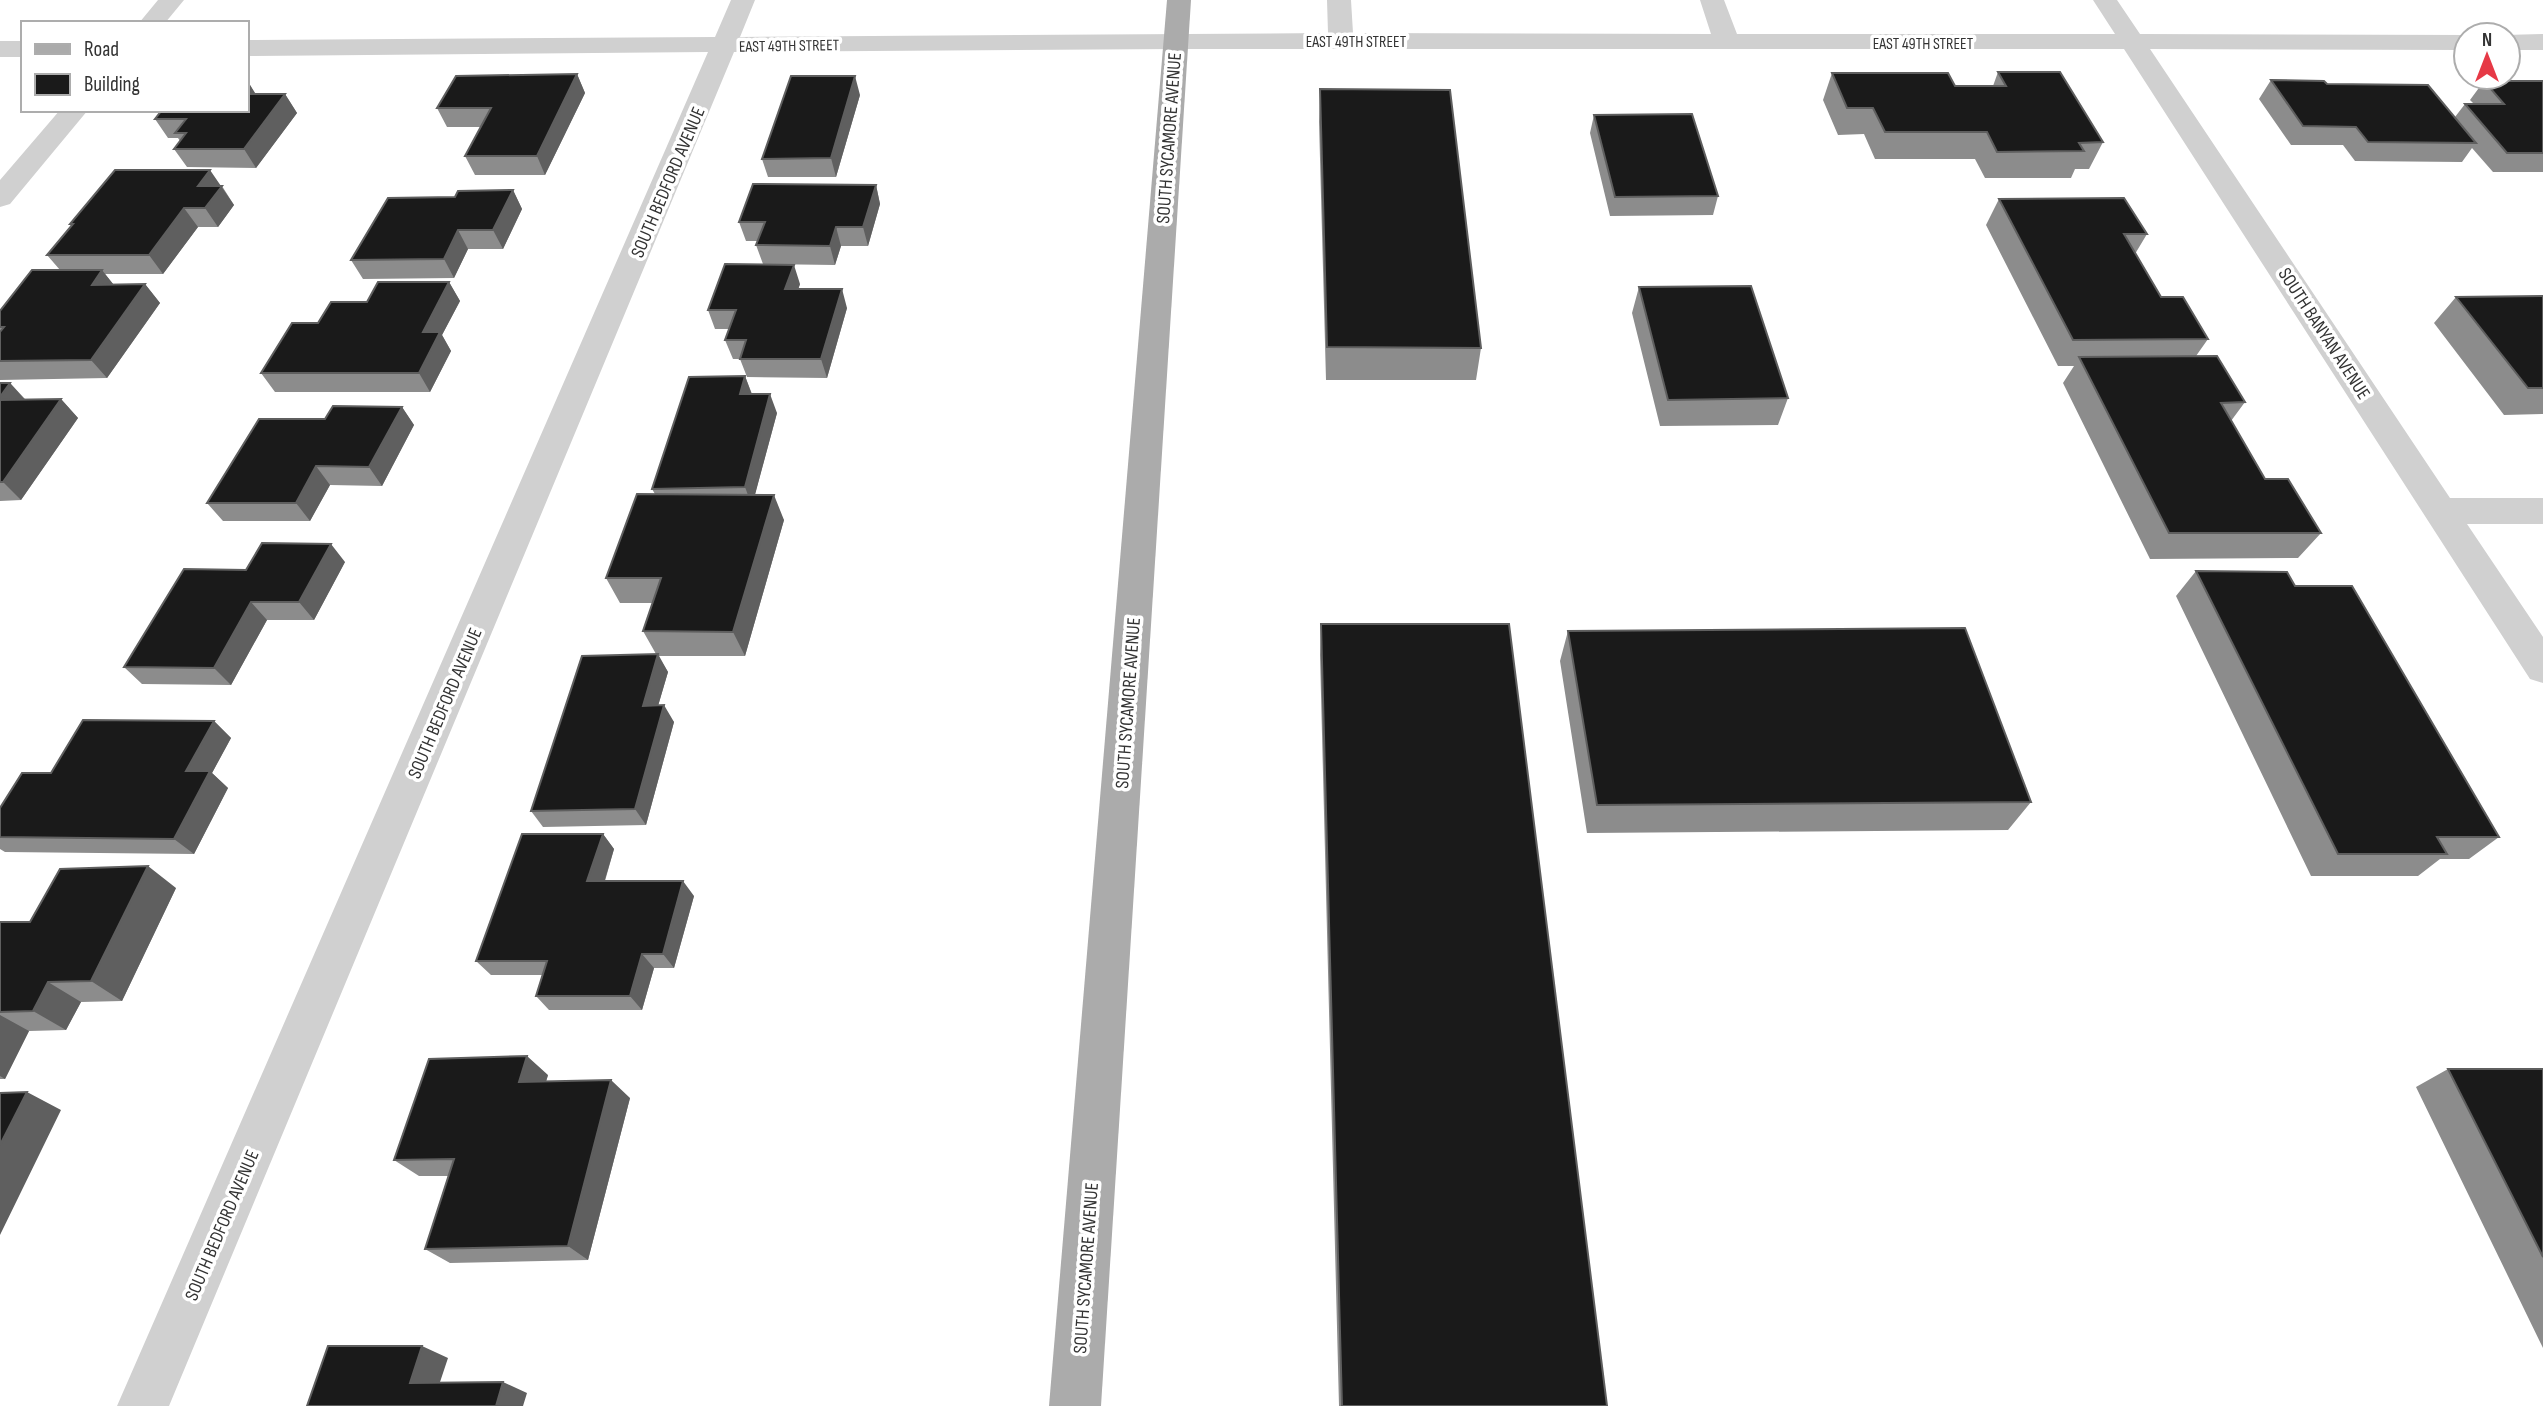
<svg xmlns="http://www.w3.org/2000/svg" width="2543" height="1406" viewBox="0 0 2543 1406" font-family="'Sofia Sans Condensed',sans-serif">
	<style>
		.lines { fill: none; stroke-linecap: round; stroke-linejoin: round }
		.minor { fill: #d0d0d0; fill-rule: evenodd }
		.major { fill: #ababab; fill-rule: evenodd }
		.wall { fill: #8c8c8c }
		.shaded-wall { fill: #5f5f5f }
		.building { fill: #1a1a1a; stroke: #5f5f5f; stroke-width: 2 }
		.labels { text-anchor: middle; stroke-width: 7; stroke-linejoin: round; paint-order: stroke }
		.far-street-label { font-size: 16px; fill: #333; stroke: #fff }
		.street-label { font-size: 19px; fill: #333; stroke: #fff }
	</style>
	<rect width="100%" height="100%" fill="#fff"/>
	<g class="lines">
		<path class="minor" d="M158,0H184L165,23H139Z
			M731,0H755L740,37L1328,33L1327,0H1351L1353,33L1711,34L1700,0H1724L1737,34H2115L2093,0H2117L2140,34L2469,35H2466V50L2150,49L2450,498H2543V524H2467L2543,637V683L2530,679L2124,49H1175L734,52L169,1406H117L708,52L247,56V40L715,37Z
			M2543,34V50H2508V35H2505Z
			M0,41H23V57H0Z
			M60,110H88L10,204L0,207V180Z"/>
		<path class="major" d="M1167,0H1191L1101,1406H1049Z"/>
	</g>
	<path class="wall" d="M1998,72L2103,142L2089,169H2075L2071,178H1985L1975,159H1875L1864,134L1838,135L1823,100L1832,73L1955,86H1993Z
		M577,74L585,93L545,175H475L465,156L481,127H447L437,108Z
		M247,80L255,94H285L297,113L256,168L187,167L174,149L180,141L178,138H168L155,119L247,110Z
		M2271,80L2327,84L2455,117L2465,104H2474L2470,100L2484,81H2543V172H2493L2472,148L2462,162L2355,161L2343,145H2291L2259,99Z
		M1320,89L1481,348L1476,380H1326L1319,122Z
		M860,95L836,177H768L762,159Z
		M1594,115L1718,196L1713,215L1610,216L1590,133Z
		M876,185L880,204L868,246H841L835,265L763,264L756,245L758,241H746L739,222Z
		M222,186L234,205L218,227H198L163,274H105L113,284H145L160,303L107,378L0,380V311L60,270L47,255L71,226L70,224Z
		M513,190L522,209L503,249H468L454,278L363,279L351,260L455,197Z
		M1999,199L2147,234L2135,254L2161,297L2208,339L2196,356L2245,402L2231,421L2265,479L2321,533L2298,558L2150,559L2063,383L2074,366H2058L1986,225Z
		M449,282L460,301L442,335L451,351L430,392H275L261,373L318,323L367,302Z
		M800,284L798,289L847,308L827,378L747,377L740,359H733L725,340L729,329H715L708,310Z
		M1639,287L1788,398L1778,425L1660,426L1632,313Z
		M2543,296V414L2504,415L2434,323L2456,297Z
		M745,376L752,394L777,413L755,494L784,520L745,656H658L668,672L658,706L674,722L646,825L543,827L531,811L656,654L643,631L653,603H620L606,578L655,494L652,489Z
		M0,383H10L25,399H61L78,418L21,500L0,501Z
		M402,407L414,425L382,486L330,485L310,521H223L207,503L325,419Z
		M345,562L314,620H267L231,685L142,684L124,667L246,570Z
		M2196,571L2295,586L2499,837L2469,859H2440L2418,876H2311L2176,596Z
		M1321,624L1607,1406H1339L1320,655Z
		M1568,631L2031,802L2008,830L1587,833L1560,661Z
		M214,721L231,738L212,773L228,788L194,854L5,852L0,849V808L51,773Z
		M603,834L614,849L605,881L694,896L674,968H654L642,1010H549L536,996L542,975H491L476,961Z
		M176,888L122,1001L81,1002L66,1030L29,1031L5,1079H0V922H30Z
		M2448,1069H2543V1348L2416,1087Z
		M548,1075L546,1082L630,1098L588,1260L450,1263L425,1249L448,1176H419L394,1160Z"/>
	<path class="shaded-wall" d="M577,74L585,93L545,175L537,156Z
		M855,76L860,95L836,177L831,158Z
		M247,80L257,96L247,109Z
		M285,94L297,113L256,168L244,149Z
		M210,170L234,205L218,227L205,208L198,186Z
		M876,185L880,204L868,246L863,227Z
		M513,190L522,209L503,249L493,230Z
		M184,208L198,227L163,274L149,255Z
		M836,227L841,246L835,265L830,246Z
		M458,230L468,249L454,278L444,259Z
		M794,265L800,284L792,308L785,289Z
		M102,270L117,289L92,285Z
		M449,282L460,301L442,335L451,351L430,392L419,373L423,332Z
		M145,284L160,303L107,378L91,360Z
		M842,289L847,308L827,378L821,359Z
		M745,376L752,395L740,394Z
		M10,383L27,402H0V397Z
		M770,394L777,413L752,506L745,487Z
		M61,399L78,418L21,500L3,482Z
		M402,407L414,425L382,486L369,467Z
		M316,466L330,485L310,521L296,503Z
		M774,495L784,520L745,656L733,632Z
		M331,544L345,562L314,620L299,602Z
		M251,602L267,620L231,685L214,668Z
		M658,654L668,672L653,723L643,706Z
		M664,705L674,722L646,825L635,809Z
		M214,721L231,738L212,773L228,788L194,854L174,839L186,771Z
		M603,834L614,849L600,896L587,881Z
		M148,866L176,888L122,1001L91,981Z
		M683,881L694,896L674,968L663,954Z
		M642,954L654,968L642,1010L630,996Z
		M48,982L81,1002L66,1030L33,1011Z
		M0,1015L29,1031L5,1079L0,1076Z
		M527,1056L548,1075L540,1100L519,1082Z
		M611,1080L630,1098L588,1260L568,1246Z
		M27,1092L61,1110L0,1235V1145Z
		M422,1346L448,1358L436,1394L410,1383Z
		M503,1382L527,1393L523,1406H496Z"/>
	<path class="building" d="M1998,72H2060L2103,142L2079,143L2084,151L1997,152L1987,132H1885L1873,108H1847L1832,73H1948L1955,86H2006Z
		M577,74L537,156H465L491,108H437L456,76Z
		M791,76H855L831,158L762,159Z
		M2271,80L2324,81L2327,84L2428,85L2476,143L2368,142L2356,127L2303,126Z
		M2484,81H2543V153H2507L2465,104H2504Z
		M1320,89L1450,90L1481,348L1327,347Z
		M247,94H285L244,149H174L186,133H175L186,119H155L162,110H247Z
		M1692,114L1718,196L1615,197L1594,115Z
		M115,170H210L198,186H222L205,208H184L149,255H47L73,224H70Z
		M753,184L876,185L863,227H836L830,246L756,245L765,222H739Z
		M513,190L493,230H458L444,259L351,260L388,198L455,197L458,191Z
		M2124,198L2147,234H2124L2161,297H2183L2208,339L2073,340L1999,199Z
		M725,264L794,265L785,289H842L821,359H740L746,340H725L736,310H708Z
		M32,270H102L92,285L145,284L91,360L0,361V332L4,327H0V311Z
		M378,282H449L423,332H440L419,373H261L292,323H318L331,302H367Z
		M1751,286L1788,398L1668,400L1639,287Z
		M2543,296V388H2528L2456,297Z
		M2217,356L2245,402L2221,403L2265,479H2288L2321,533H2169L2079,357Z
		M745,376L740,394H770L745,487L652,489L689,377Z
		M0,383H10L0,397Z
		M61,399L3,482H0V400Z
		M333,406L402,407L369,467L316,466L296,503H207L259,419H325Z
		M637,494L774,495L733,632L643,631L661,578H606Z
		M262,543L331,544L299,602H251L214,668L124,667L184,569L246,570Z
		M2196,571L2287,572L2295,586H2352L2499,837H2437L2447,854H2338Z
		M1321,624H1509L1607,1406H1342Z
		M1965,628L2031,802L1597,805L1568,631Z
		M658,654L643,706L664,705L635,809L531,811L582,656Z
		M83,720L214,721L186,771H210L174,839L0,837V808L22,773H51Z
		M522,834H603L587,881H683L663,954H642L630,996H536L547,961H476Z
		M148,866L91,981L48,982L33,1011L0,1012V922H30L60,869Z
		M527,1056L519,1082L611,1080L568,1246L425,1249L454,1159L394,1160L429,1059Z
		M2448,1069H2543V1257Z
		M27,1092L0,1145V1093Z
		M328,1346H422L410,1383L503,1382L496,1406H307Z"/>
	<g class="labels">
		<g class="far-street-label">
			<text x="1356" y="47">EAST 49TH STREET</text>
			<text x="1923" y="49">EAST 49TH STREET</text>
			<text transform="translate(789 45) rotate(-1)" y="6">EAST 49TH STREET</text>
		</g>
		<g class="street-label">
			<text transform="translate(1168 138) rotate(-86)" y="7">SOUTH SYCAMORE AVENUE</text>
			<text transform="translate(667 182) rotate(-67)" y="7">SOUTH BEDFORD AVENUE</text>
			<text transform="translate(2325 333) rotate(57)" y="7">SOUTH BANYAN AVENUE</text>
			<text transform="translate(444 703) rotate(-67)" y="7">SOUTH BEDFORD AVENUE</text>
			<text transform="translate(1127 703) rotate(-86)" y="7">SOUTH SYCAMORE AVENUE</text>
			<text transform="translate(221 1225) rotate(-67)" y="7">SOUTH BEDFORD AVENUE</text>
			<text transform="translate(1085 1268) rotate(-86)" y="7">SOUTH SYCAMORE AVENUE</text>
		</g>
	</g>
	<rect x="21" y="21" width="228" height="91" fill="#ffffff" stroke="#adadad" stroke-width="2"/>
	<rect x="35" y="44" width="35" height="10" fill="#ababab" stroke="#adadad" stroke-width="2"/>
	<text x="84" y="56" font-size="21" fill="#333333">Road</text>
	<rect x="35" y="74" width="35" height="21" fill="#1a1a1a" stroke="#adadad" stroke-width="2"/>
	<text x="84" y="91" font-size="21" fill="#333333">Building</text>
	<g transform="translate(2487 56)"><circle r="33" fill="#ffffff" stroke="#adadad" stroke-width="2"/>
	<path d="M0-5L12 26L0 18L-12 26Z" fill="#e63946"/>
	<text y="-10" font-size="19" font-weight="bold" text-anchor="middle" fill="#333333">N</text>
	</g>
</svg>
